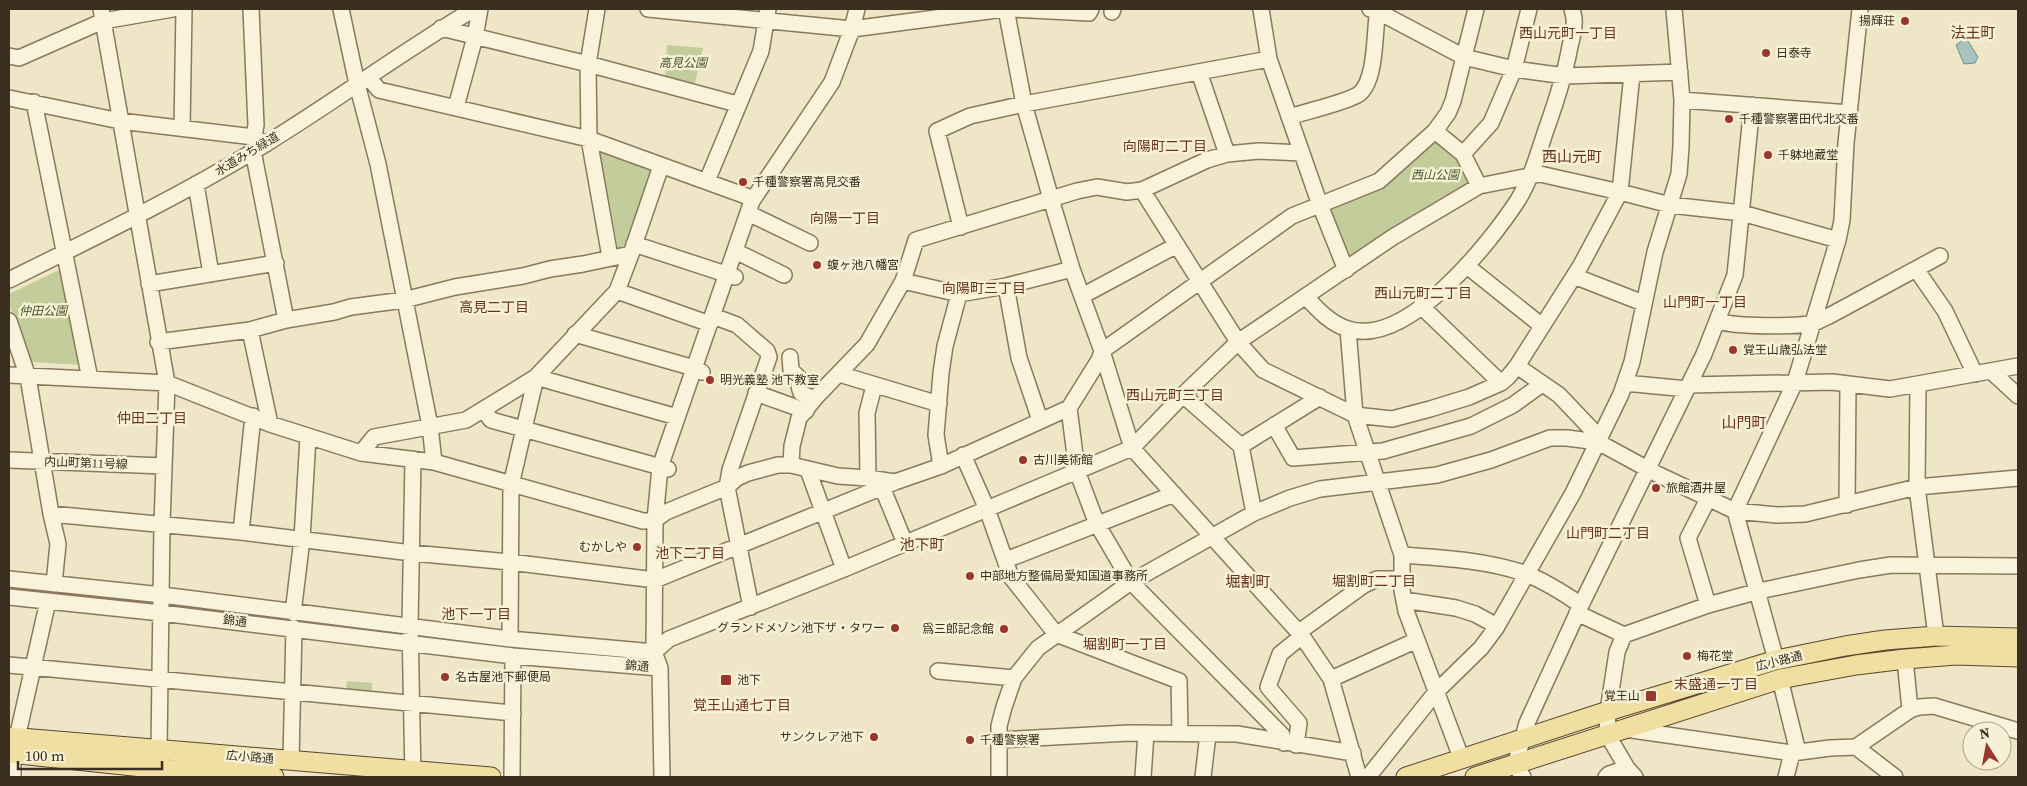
<svg xmlns="http://www.w3.org/2000/svg" width="2027" height="786" viewBox="0 0 2027 786" font-family="'Source Serif 4','Noto Sans JP',serif">
	<style>
		.green { fill: #c2cd9b }
		.water { fill: #a8c2bd; stroke: #6f918c }
		.lines { fill: none; stroke-linecap: round; stroke-linejoin: round }
		.minor-casing { stroke: #8a795c; stroke-width: 18 }
		.major-casing { stroke: #584730; stroke-width: 21 }
		.minor { stroke: #f9f3db; stroke-width: 15 }
		.major { stroke: #f0dfa0; stroke-width: 19 }
		.poi-dot { fill: #99362d; stroke: #f6f0d7; stroke-width: 2 }
		.labels { text-anchor: middle; stroke-width: 5; stroke-linejoin: round; paint-order: stroke }
		.poi-label { font-size: 12px; fill: #3b2f20; stroke: #f6f0d7; text-anchor: start }
		.park-label { font-size: 12px; font-style: italic; fill: #465727; stroke: #f6f0d7 }
		.street-label { font-size: 12px; fill: #3b2f20; stroke: #f6f0d7 }
		.neighbourhood-label { font-size: 14px; fill: #673520; stroke: #f6f0d7 }
		.quarter-label { font-size: 15px; fill: #673520; stroke: #f6f0d7 }
	</style>
	<rect width="100%" height="100%" fill="#eee6c7"/>
	<path class="green" d="M667,45L703,48L694,87L665,78Z
		M1433,139L1460,156L1472,185L1349,262L1326,208Z
		M599,149L651,168L653,171L625,247L618,248Z
		M65,267L82,365L31,362L28,360L9,303V294Z
		M347,681L372,683L371,696L345,694Z"/>
	<path class="water" d="M1966,38L1978,57L1975,63L1964,64L1956,45Z"/>
	<g class="lines">
		<g class="minor-casing">
			<path id="minor" d="M101,9L167,383L162,524L159,749L161,759
				M251,9L256,125L254,137
				M341,9L357,84L378,164L430,426L434,462
				M597,9L588,64L589,139L610,257
				M648,9L852,29L1004,9
				M1006,9L1024,104L1051,199L1072,269L1102,351L1132,448L1302,636L1331,679L1359,777
				M1013,9L1089,13L1091,9
				M1261,9L1269,59L1320,205L1346,270
				M1370,9L1377,11L1464,57L1514,69L1565,76L1680,72
				M1112,12L1113,9
				M441,28L588,64L737,104
				M9,56L19,58L103,21L173,9
				M1199,72L1227,154
				M368,77L379,90L589,139L746,196L752,201
				M9,98L120,121L254,137L266,144
				M1682,100L1850,113
				M34,102L90,379
				M456,107L475,37L480,9
				M1289,117C1304,112 1348,102 1359,94C1377,80 1374,31 1378,9
				M182,128L184,9
				M1435,131L1463,154L1479,186
				M253,151L286,320
				M1463,154L1491,123L1514,69L1529,9
				M707,181L761,51L768,9
				M196,184L211,274
				M1142,190L1238,342L1263,370L1355,415L1392,419L1430,409L1469,397L1501,383L1508,377L1517,366L1581,265L1620,192L1632,74
				M748,213L810,243
				M961,227L937,131L970,116L1024,104L1269,59
				M634,244L735,277
				M735,251L784,275
				M1467,266L1542,326
				M1916,269L1945,311L1975,374
				M1574,276L1643,303
				M9,280C96,237 184,194 267,143C337,100 403,51 474,9
				M903,281L959,294L1006,286L1072,269
				M149,284L276,263
				M1006,286L1019,358L1040,420
				M617,291L710,324
				M1082,296L1177,245
				M1306,297C1318,310 1331,324 1348,329C1407,348 1490,243 1518,200C1531,179 1538,154 1546,130C1556,102 1565,75 1570,46C1572,39 1574,31 1574,24C1575,19 1573,13 1572,9
				M1421,306L1501,383
				M713,316L737,325L767,351L769,357L730,470L727,487L751,607
				M9,321L28,377L51,514L58,544L54,584
				M1719,321C1735,327 1797,327 1814,323C1819,321 1824,318 1829,316L1940,256
				M1348,329L1355,415L1402,555V590L1406,611L1462,760
				M250,330L270,424
				M575,334L687,366L702,372
				M158,342L250,330L286,320L334,312L351,307L404,300L455,287L523,276L550,269L583,264L631,254L661,166
				M790,357L791,370L801,380L799,386L801,393L814,399
				M1517,366L1559,395L1597,435L1598,442
				M1992,372L2018,396
				M839,374L939,404
				M9,375L167,383L270,424L361,453L434,462L643,521L655,520L666,512L727,487L737,478L748,473L778,465H791L838,476L868,478L895,482
				M1625,383L1687,389
				M1918,384L1917,487L1936,636
				M1689,385L1832,382L1890,389L2018,366
				M756,393L806,411
				M1183,395L1241,446L1254,513
				M1069,408L1077,471L1097,524L1131,582L1282,735L1284,743
				M484,410L491,420L668,469
				M1274,425L1293,458L1383,451L1471,426L1513,405L1542,384
				M1241,446L1320,397
				M361,453L374,437L466,420L536,377L617,291L631,254
				M963,455L987,509L1011,577L1056,634L1179,681L1180,733
				M9,460L164,466
				M791,465L792,446L799,418L816,397L867,344L903,281L916,240L1077,191L1097,187L1127,192L1142,190L1207,160L1227,154L1259,151L1301,153
				M941,466L936,435L941,373L945,346L959,294
				M808,470L844,569
				M868,478L867,413L874,386
				M882,487L905,543
				M1708,499L1688,538L1708,605
				M1847,505L1848,384
				M51,514L241,532L412,553L510,562L655,580L895,482L941,466L1069,408L1099,360L1102,351L1292,216L1379,181L1435,131L1448,113L1453,101L1476,9
				M241,532L253,416
				M1402,555C1443,558 1484,560 1524,573C1542,580 1565,594 1581,605
				M1006,560L1174,494
				M9,579L162,595L510,639L654,652L669,639L844,569L1132,448L1183,395L1238,342L1393,237L1479,186L1540,174L1620,192L1670,205L1742,213L1838,240
				M9,597L161,613L513,656L660,668
				M1404,600L1456,608L1475,614L1497,626
				M293,613L302,539L308,437
				M1577,613L1624,635L1708,605L1759,591L1859,570L1891,565L2018,566
				M1299,632L1364,585L1377,579H1401
				M1624,635L1617,652L1608,711L1607,734L1627,768L1635,777
				M510,639L511,485L536,377L677,417
				M1905,659L1910,710
				M1776,660L1735,511L1795,382L1838,240L1842,220L1846,143L1860,9
				M9,665L513,713
				M938,671L1014,678
				M1331,679L1417,640
				M1780,679L1798,752
				M1625,729L1792,753L1830,748L1856,747L1910,710L1919,707L1934,706L2018,731
				M17,738L48,601
				M999,740L1129,733L1237,734L1353,753
				M1296,745L1299,723L1268,687L1280,654L1302,636
				M1856,747L1895,777
				M291,760L294,628
				M13,777V754
				M413,777L410,626L413,459
				M512,777L513,656
				M662,777L660,668L654,652L655,520L660,467L752,201L832,82L852,29L857,9
				M999,777V726L1004,707L1014,678L1038,648L1131,582L1254,513L1290,498L1320,489L1437,475L1491,460L1550,438H1567L1598,442L1655,473L1735,511L1777,515L1805,514L1917,487L2018,478
				M1143,777L1146,733
				M1203,777L1208,734
				M1368,777L1436,692L1481,648L1496,628L1573,493L1621,394L1632,362L1655,252L1679,174L1681,146L1682,100L1674,9
				M1523,777L1515,765L1527,723L1581,605L1704,354L1735,275L1752,105
				M1606,777L1609,774L1627,768
				M1786,777L1792,753"/>
		</g>
		<g class="major-casing">
			<path id="major" d="M9,737L491,777
				M9,753L162,769L274,777
				M1406,777L1608,711L1776,660L1845,646L1885,640L1936,636L2018,638
				M1475,777L1780,679L1856,665L1905,659L1956,655L2018,657"/>
		</g>
		<use href="#minor" class="minor"/>
		<use href="#major" class="major"/>
	</g>
	<g class="poi-dot">
		<circle cx="1905" cy="21" r="5"/>
		<circle cx="1766" cy="53" r="5"/>
		<circle cx="1729" cy="119" r="5"/>
		<circle cx="1768" cy="155" r="5"/>
		<circle cx="743" cy="182" r="5"/>
		<circle cx="817" cy="265" r="5"/>
		<circle cx="1733" cy="350" r="5"/>
		<circle cx="710" cy="380" r="5"/>
		<circle cx="1023" cy="460" r="5"/>
		<circle cx="1656" cy="488" r="5"/>
		<circle cx="637" cy="547" r="5"/>
		<circle cx="970" cy="576" r="5"/>
		<circle cx="895" cy="628" r="5"/>
		<circle cx="1004" cy="629" r="5"/>
		<circle cx="1687" cy="656" r="5"/>
		<circle cx="445" cy="677" r="5"/>
		<rect x="720" y="674" width="12" height="12" rx="2.5"/>
		<rect x="1645" y="690" width="12" height="12" rx="2.5"/>
		<circle cx="874" cy="737" r="5"/>
		<circle cx="970" cy="740" r="5"/>
	</g>
	<g class="labels">
		<g class="poi-label">
			<text x="1895" y="25" text-anchor="end">揚輝荘</text>
			<text x="1776" y="57">日泰寺</text>
			<text x="1739" y="123">千種警察署田代北交番</text>
			<text x="1778" y="159">千躰地蔵堂</text>
			<text x="753" y="186">千種警察署高見交番</text>
			<text x="827" y="269">蝮ヶ池八幡宮</text>
			<text x="1743" y="354">覚王山歳弘法堂</text>
			<text x="720" y="384">明光義塾 池下教室</text>
			<text x="1033" y="464">古川美術館</text>
			<text x="1666" y="492">旅館酒井屋</text>
			<text x="627" y="551" text-anchor="end">むかしや</text>
			<text x="980" y="580">中部地方整備局愛知国道事務所</text>
			<text x="885" y="632" text-anchor="end">グランドメゾン池下ザ・タワー</text>
			<text x="994" y="633" text-anchor="end">爲三郎記念館</text>
			<text x="1697" y="660">梅花堂</text>
			<text x="455" y="681">名古屋池下郵便局</text>
			<text x="737" y="684">池下</text>
			<text x="1640" y="700" text-anchor="end">覚王山</text>
			<text x="864" y="741" text-anchor="end">サンクレア池下</text>
			<text x="980" y="744">千種警察署</text>
		</g>
		<g class="park-label">
			<text x="683" y="67">高見公園</text>
			<text x="1435" y="179">西山公園</text>
			<text x="43" y="315">仲田公園</text>
		</g>
		<g class="street-label">
			<text transform="translate(247 154) rotate(-31)" y="4">水道みち緑道</text>
			<text transform="translate(86 463) rotate(2)" y="4">内山町第11号線</text>
			<text transform="translate(235 621) rotate(7)" y="4">錦通</text>
			<text transform="translate(1779 661) rotate(-14)" y="4">広小路通</text>
			<text transform="translate(637 666) rotate(5)" y="4">錦通</text>
			<text transform="translate(250 757) rotate(5)" y="4">広小路通</text>
		</g>
		<g class="neighbourhood-label">
			<text x="1568" y="38">西山元町一丁目</text>
			<text x="1165" y="151">向陽町二丁目</text>
			<text x="845" y="223">向陽一丁目</text>
			<text x="984" y="293">向陽町三丁目</text>
			<text x="1423" y="298">西山元町二丁目</text>
			<text x="1705" y="307">山門町一丁目</text>
			<text x="494" y="312">高見二丁目</text>
			<text x="1175" y="400">西山元町三丁目</text>
			<text x="152" y="423">仲田二丁目</text>
			<text x="1608" y="538">山門町二丁目</text>
			<text x="690" y="558">池下二丁目</text>
			<text x="1374" y="586">堀割町二丁目</text>
			<text x="476" y="619">池下一丁目</text>
			<text x="1125" y="649">堀割町一丁目</text>
			<text x="1716" y="689">末盛通一丁目</text>
			<text x="742" y="710">覚王山通七丁目</text>
		</g>
		<g class="quarter-label">
			<text x="1973" y="38">法王町</text>
			<text x="1572" y="162">西山元町</text>
			<text x="1744" y="428">山門町</text>
			<text x="922" y="550">池下町</text>
			<text x="1248" y="587">堀割町</text>
		</g>
	</g>
	<rect width="2027" height="786" fill="none" stroke="#3b2f20" stroke-width="20"/>
	<g transform="translate(1987 746) rotate(349)"><circle r="24" fill="#f6f0d7" stroke="#aba38e"/>
	<path d="M0-4L9 19L0 12L-9 19Z" fill="#99362d"/>
	<text y="-8" font-size="14" font-weight="bold" text-anchor="middle" fill="#3b2f20">N</text>
	</g>
	<path d="M18 761v8h144v-8" fill="none" stroke="#3b2f20" stroke-width="2.5"/>
	<text x="25" y="761" font-size="15" fill="#3b2f20" stroke="#f6f0d7" stroke-width="4" paint-order="stroke">100 m</text>
</svg>
